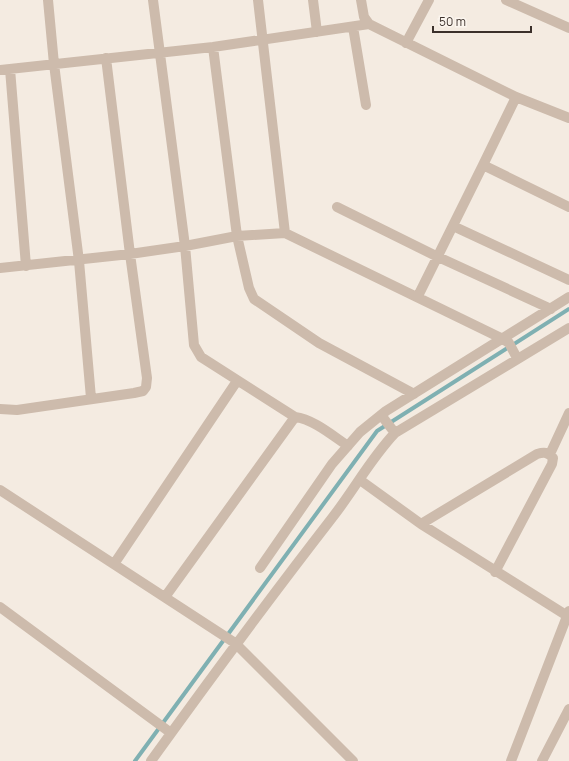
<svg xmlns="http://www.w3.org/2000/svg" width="569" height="761" viewBox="0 0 569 761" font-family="Manrope,sans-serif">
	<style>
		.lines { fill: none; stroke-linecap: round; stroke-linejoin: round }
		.stream { stroke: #7fb0b2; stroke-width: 4 }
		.street { stroke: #cdbbac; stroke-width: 10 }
	</style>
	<rect width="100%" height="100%" fill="#f4ebe1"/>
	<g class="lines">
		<path class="stream" d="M135,761L377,431L569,309"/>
		<path class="street" d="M48,0L54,64L79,261L91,398
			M153,0L185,246L194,345L201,357L295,417
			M258,0L285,233
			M313,0L317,32
			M361,0L364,17L369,24L516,97L569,118
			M506,0L569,28
			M353,27L366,105
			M406,43L429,0
			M213,47L237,236L249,288L254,299L319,343L414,394
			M10,69L26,266
			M0,70L213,47L369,24
			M483,165L516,97
			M337,207L436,256L551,309
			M453,226L569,280
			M0,268L130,254L185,246L237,236L285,233L503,339L509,343L517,358
			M418,296L483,165L569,207
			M0,409L17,410L134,393L143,391L146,387L147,378L130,254L106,58
			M381,415L395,433
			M550,454L569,413
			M360,480L421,524L569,617
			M0,490L235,643L353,761
			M421,524L537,454C544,452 548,452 553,458L552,464L495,572
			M114,564L237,381
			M260,568L332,464L360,432L386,411L569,297
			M165,597L295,417C313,419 333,436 348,446
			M0,607L171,733
			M151,761C210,679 270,598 332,518C354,490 371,458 395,433L569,328
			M511,761L569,611
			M542,761L569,709"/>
	</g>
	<path d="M433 26v6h98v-6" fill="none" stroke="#3b302b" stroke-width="2"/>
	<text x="439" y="26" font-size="12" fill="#3b302b" stroke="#fbf5ee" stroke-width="3" paint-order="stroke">50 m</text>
</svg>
